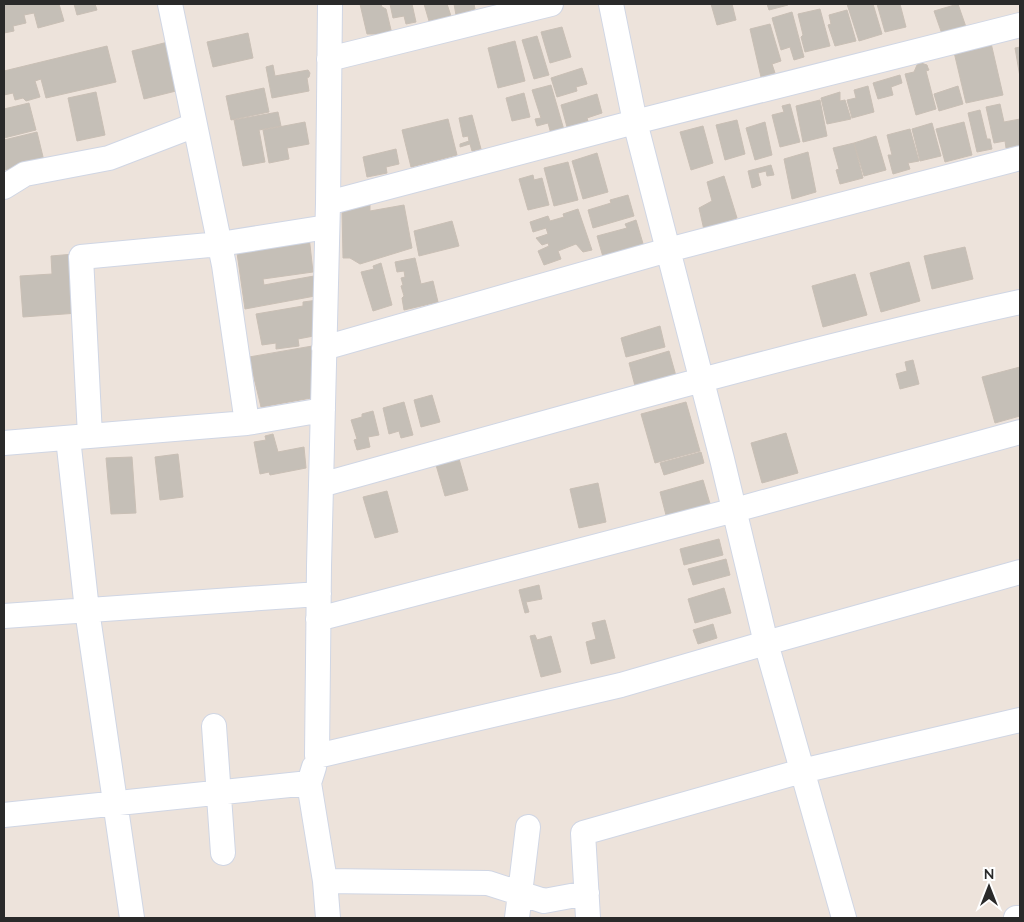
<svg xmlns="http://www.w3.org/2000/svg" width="1024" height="922" viewBox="0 0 1024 922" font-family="Mulish,sans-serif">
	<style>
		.building { fill: #c5bfb7; stroke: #c9bfb5 }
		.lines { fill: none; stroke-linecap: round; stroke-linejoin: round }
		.minor-casing { stroke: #d0d6e4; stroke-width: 26 }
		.minor { stroke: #fff; stroke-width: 24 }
	</style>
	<rect width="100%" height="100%" fill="#ede3db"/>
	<path class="building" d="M4,4H59L64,21L38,28L34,13L24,15L26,23L13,26L14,31L4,33Z
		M74,4H95L97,10L77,15Z
		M360,4H381L382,7L386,9L392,34H367Z
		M390,4H412L416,22L406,24L404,16L393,18Z
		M424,4H447L451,16L429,21Z
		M454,4H474L475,9L456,15Z
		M711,4H732L736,20L717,25Z
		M767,4H788V5L769,10Z
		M847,4H873L882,34L859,41Z
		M877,4H900L906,27L885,32Z
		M958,4L966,27L942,34L934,11Z
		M820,9L830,46L805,52L801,37L803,35L798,14Z
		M847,10L856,41L835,46L828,25L831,24L829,15Z
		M792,12L804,57L794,60L790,47L781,50L772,18Z
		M770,24L781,61L772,64L775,73L761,77L750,29Z
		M562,27L571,57L550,63L541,32Z
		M248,33L253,58L213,67L207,42Z
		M537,36L549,75L534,79L522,40Z
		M172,41L184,89L144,99L132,51Z
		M515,41L525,81L498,88L488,48Z
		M991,43L1003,95L966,103L954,52Z
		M107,46L116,82L46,98L41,79L35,81L40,97L26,101L23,98L15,100L13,93L4,95V71Z
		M1020,47V77L1015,48Z
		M921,63L927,65L928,68L929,70L926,71L936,109L916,115L905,74L914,72L917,65Z
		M273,65L275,76L308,70L310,73L309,77L307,78L309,91L272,98L266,67Z
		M582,68L587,84L576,87L577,91L557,97L551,78Z
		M900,75L902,83L891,87L893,95L878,99L873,83Z
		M551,85L564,130L551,134L548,123L537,126L535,119L541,118L532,90Z
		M868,86L874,112L852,118L847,100L856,98L854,90Z
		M958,86L963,104L939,111L934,94Z
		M264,88L269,112L231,120L226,96Z
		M96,92L105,135L77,141L68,98Z
		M840,92V101L845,100L851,119L827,124L821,98Z
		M524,93L530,117L512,121L506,98Z
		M597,94L602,113L587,118L588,121L567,127L561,105Z
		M820,100L827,136L803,142L796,106Z
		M29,103L36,130L4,138V109Z
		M790,104L800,142L780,147L772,115L784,112L782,106Z
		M1000,104L1004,122L1020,119V145L1006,148L1005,141L994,143L986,107Z
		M980,110L987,139H990L992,149L977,152L968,113Z
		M278,112L281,126L259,130L265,162L243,166L234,120Z
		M472,115L481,149L472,151L470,144L460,147V144L469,141L468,136L463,137L459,118Z
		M448,119L457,155L411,167L402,130Z
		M737,120L745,154L725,160L716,125Z
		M305,122L309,144L287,148L289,159L269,163L263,130Z
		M765,122L772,155L755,160L746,128Z
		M964,122L972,155L945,162L936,129Z
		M932,123L941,156L920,161L912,129Z
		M703,126L713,163L691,170L680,132Z
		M910,129L919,161L908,163L910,169L893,174L888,155H892L887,135Z
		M37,132L44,161L4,170V140Z
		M876,136L886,170L864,176L854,143Z
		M854,143L863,178L840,184L836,170L839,169L833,148Z
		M396,149L399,164L386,167L387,173L367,177L363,157Z
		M808,152L816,192L792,199L784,159Z
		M597,153L608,192L583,199L572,161Z
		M568,162L578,200L554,206L544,168Z
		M771,165L774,175L767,176L766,171L758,173L761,185L752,188L748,171Z
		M533,175L534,180L542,178L549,205L528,210L519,179Z
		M724,176L737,218L704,230L699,208L712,201L707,182Z
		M628,195L634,216L593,228L588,210L611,203L610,200Z
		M370,203V211L404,205L412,248L360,264L350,258H343L342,210Z
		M578,209L592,250L583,252L576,244L558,251L561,259L544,265L538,251L549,246L548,243L542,245L536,238L548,234L546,228L533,232L530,222L548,216L550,221L564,217L563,214Z
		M636,220L644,247L603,257L597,236L627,228L625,224Z
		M452,221L459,246L419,256L414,231Z
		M309,236L313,272L263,279L264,285L314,276L315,296L245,309L236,246Z
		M965,247L973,279L932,289L924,256Z
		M74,254L78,313L23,317L20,276L52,274L51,256Z
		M415,258L421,284L433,281L438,302L404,310L402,298L404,296L401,286L403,285L401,278L405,277L404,271L397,272L395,262Z
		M909,262L920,301L881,312L870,273Z
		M381,263L392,305L373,311L361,272L374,269L373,266Z
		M855,274L867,315L823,327L812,286Z
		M318,300L319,335L298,339L299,346L276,349V343L262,345L256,314L303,306V302Z
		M660,326L665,347L626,357L621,338Z
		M318,345L317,397L261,407L249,357Z
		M669,351L676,376L635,386L629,363Z
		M913,360L919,384L900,389L896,374L907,371L905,362Z
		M1020,367V416L995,423L982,377Z
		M432,395L440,422L421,427L414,400Z
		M404,402L413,435L401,438L399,431L389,434L383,408Z
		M686,402L700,451L655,463L641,414Z
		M373,411L379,435L368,437L370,447L357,450L354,440L357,439L351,420L362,417V414Z
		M786,433L798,473L762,483L751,443Z
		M273,434L278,452L304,447L306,468L270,475L269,472L260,474L254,442L266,440L265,436Z
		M701,452L704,463L664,475L660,463Z
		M178,454L183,497L160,500L155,457Z
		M132,457L136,513L111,514L106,458Z
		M459,459L468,490L445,496L436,465Z
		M703,480L711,507L667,519L660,492Z
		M598,483L606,522L579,528L570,489Z
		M387,491L398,532L375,538L363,497Z
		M719,539L723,555L684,565L680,549Z
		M726,559L730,575L693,585L688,569Z
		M539,585L542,599L526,602L529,612L525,613L519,590Z
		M724,588L731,613L695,623L688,599Z
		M605,620L615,658L591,664L586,642L596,639L592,623Z
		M713,624L717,638L698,644L693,630Z
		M535,635L537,640L551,636L561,672L541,677L530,636Z"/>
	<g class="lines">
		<g class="minor-casing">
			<path id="minor" d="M170,4L224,265L247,423L323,410
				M330,4L328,203L319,566L317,756L621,685L766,643L1020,572
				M611,4L635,122L722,459L766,643L844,918
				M329,59L551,4
				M4,187L25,174L109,158L195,125
				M328,203L635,122L1020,25
				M324,348L668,250L1020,158
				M90,436L81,257L220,244L327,227
				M68,438L87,610L132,918
				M4,443L247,423
				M321,485C553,421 785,353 1020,302
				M4,616L319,594
				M318,619L735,510L1020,432
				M214,726L223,853
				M309,783L325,881L488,883L544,901L587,893
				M4,815L309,783L314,767
				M325,881L328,918
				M517,918L528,827
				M588,918L583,833L802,771L1020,720
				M1016,918H1020"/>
		</g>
		<use href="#minor" class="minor"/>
	</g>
	<rect width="1024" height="922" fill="none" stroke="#2a2a2a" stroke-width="10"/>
	<g transform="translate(989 887)" stroke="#ffffff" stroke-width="4" paint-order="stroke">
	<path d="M0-4L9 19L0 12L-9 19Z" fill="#2a2a2a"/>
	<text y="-8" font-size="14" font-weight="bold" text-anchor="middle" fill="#2a2a2a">N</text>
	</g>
</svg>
